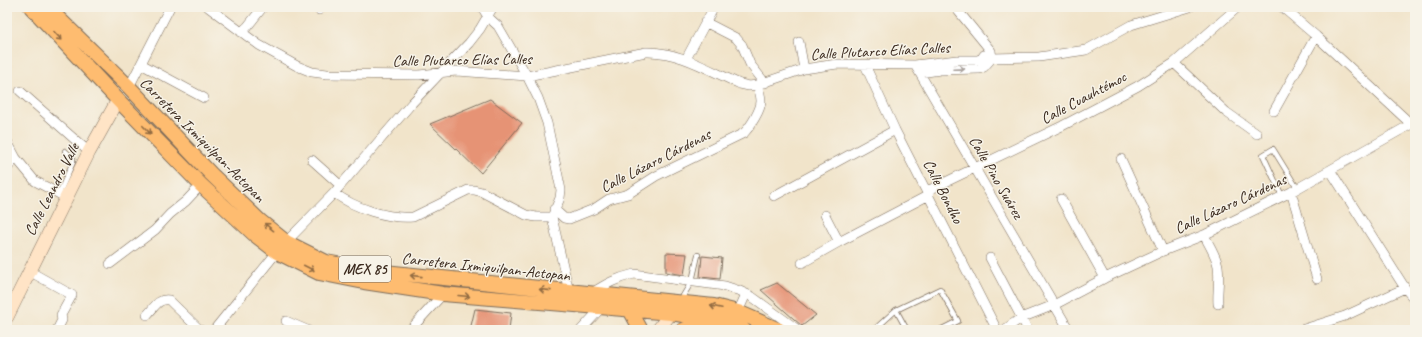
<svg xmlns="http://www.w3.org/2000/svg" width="1422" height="337" viewBox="0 0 1422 337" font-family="Caveat,sans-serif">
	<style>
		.building { fill: #e69374 }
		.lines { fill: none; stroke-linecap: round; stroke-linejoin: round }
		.lane-casing { stroke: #7b6b5a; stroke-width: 6 }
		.street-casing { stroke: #7b6b5a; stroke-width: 10 }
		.secondary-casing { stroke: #7b6b5a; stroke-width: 14 }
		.primary-casing { stroke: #7b6b5a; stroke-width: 16 }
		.lane { stroke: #fff; stroke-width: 4.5 }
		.street { stroke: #fff; stroke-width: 9 }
		.secondary { stroke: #ffe4c6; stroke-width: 13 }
		.primary { stroke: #febc70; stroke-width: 14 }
		.oneway { stroke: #936c43 }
		.oneway2 { stroke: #a79f9a }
		.labels { text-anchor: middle; stroke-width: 3; stroke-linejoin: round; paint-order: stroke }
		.shield { fill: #f7f3e8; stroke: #73665b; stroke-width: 1 }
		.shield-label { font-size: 15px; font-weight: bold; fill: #3b2a1e }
		.street-label { font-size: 16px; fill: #3b2a1e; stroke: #f7f3e8 }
	</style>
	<rect width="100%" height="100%" fill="#f7f3e8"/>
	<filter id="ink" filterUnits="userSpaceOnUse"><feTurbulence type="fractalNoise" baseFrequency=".025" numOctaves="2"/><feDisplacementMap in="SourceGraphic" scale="8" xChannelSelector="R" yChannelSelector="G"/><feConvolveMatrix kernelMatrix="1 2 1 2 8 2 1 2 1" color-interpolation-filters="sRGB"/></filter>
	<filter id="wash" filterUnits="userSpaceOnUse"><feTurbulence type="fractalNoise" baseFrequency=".012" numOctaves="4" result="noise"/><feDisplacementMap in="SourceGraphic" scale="16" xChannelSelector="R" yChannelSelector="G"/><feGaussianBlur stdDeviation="0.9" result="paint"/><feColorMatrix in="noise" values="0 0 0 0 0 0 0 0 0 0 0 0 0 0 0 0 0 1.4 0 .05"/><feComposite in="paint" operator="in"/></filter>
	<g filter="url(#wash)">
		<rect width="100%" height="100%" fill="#f1e4ca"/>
		<g id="blocks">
			<path class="building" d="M490,99L522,123L481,173L430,124Z
				M666,253L687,254L684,275L666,272Z
				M702,256L722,258L720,279L700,277Z
				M777,283L816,315L802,326L761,290Z
				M475,309L511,313L509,330H470Z"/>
		</g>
	</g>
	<g filter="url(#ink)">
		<use href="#blocks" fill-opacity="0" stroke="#7b6b5a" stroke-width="1"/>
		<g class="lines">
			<g class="lane-casing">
				<path id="lane" d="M57,193L61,189L73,162V158L65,151
					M1282,196L1263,155L1273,149L1297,188
					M680,301L692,281L698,255
					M896,310L907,330
					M874,330L896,310L940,289L958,321L940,330"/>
			</g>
			<g class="street-casing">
				<path id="street" d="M208,7L259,45L297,66L312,72L327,74L419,75L456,71L527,76L646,52C679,51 710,71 740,84L749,86L757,85L804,69L837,64L915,65L957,60H978L982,58L984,55
					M315,7L319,10
					M482,7L488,17L498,26L527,76L538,98L547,123L561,190L560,198L552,217L569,292
					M1282,7L1316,36L1411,124
					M705,22L736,38L742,45L750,64L765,83
					M241,32L247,27L263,7
					M799,42L804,69
					M984,55L992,58L1039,57L1086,50L1131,25L1190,7
					M686,59L714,7
					M1174,63L1226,112L1257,134
					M141,64L204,98
					M865,65L895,130L997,330
					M915,65L1069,330
					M920,73L940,70L979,69L984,67L992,58L991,51L955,7
					M129,87L170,7
					M20,91L89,152
					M1274,111L1316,36
					M7,141L16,158L35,181L67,198
					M1121,159L1163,251
					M312,160L340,185
					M7,168L16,158
					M1330,170L1405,288L1415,300
					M927,191L1062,126L1138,86L1174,63L1238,7
					M1291,192L1317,279
					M334,193C355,208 387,219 413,217L468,190H474L482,192L526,215L536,217H552
					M774,196L895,130
					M1061,199L1105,278
					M554,209L564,218L569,219L594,209L609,199L628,194L656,176L744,133C750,127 761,110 761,101C761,96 759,90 757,85
					M825,215L839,242
					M1204,235C1209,245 1216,255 1218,266C1220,279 1217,292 1218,304
					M286,242L334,193L412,103L469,43L480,29L493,7
					M990,258L1028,330
					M802,263L839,242L929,195
					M110,264L155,230L170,214L186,201L201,185
					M29,271L72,295L61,315L62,320L57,330
					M592,293C606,284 617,278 634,274L725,286L740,291L751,296L798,330
					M738,312L746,294
					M147,315C154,308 158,298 169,300L200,330
					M286,321L307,330
					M214,330L277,252
					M410,330L443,294
					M581,330L602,307
					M1004,330L1021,318L1054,305L1105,278L1163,251L1204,235L1291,192L1415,122
					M1301,330L1345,316L1405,288"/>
			</g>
			<g class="secondary-casing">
				<path id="secondary" d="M7,317L89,152L118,100
					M658,330L676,306"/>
			</g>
			<g class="primary-casing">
				<path id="primary" d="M31,7L118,100L201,185L255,235L277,252L319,273L364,282L443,294L671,313L713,320L737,326L744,330
					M47,7L129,87L211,174L260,221L286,242L326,262L375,271L714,306L738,312L779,330
					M630,310L641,330
					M683,330L709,321"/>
			</g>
			<use href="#lane" class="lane"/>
			<use href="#street" class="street"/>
			<use href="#secondary" class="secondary"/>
			<use href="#primary" class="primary"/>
		</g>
		<defs><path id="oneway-shaft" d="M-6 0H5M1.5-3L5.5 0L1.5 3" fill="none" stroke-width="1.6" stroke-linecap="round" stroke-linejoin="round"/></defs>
		<g class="oneway">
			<use href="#oneway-shaft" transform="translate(58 36) rotate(47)"/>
			<use href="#oneway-shaft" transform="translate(147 130) rotate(46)"/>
			<use href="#oneway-shaft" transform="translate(269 227) rotate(-141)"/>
			<use href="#oneway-shaft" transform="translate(309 268) rotate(27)"/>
			<use href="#oneway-shaft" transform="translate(416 276) rotate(-174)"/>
			<use href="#oneway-shaft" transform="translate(545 290) rotate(-174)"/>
			<use href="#oneway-shaft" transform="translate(464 296) rotate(5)"/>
			<use href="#oneway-shaft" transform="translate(716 307) rotate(-168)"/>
		</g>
		<use class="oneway2" href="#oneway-shaft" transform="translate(959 69) rotate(-2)"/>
	</g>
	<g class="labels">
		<rect class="shield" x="339" y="256" width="52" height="26" rx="3"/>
		<g class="shield-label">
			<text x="365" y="274">MEX 85</text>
		</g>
		<g class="street-label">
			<text transform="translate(880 50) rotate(-3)" y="6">Calle Plutarco Elías Calles</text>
			<text transform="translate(462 59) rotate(-1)" y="6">Calle Plutarco Elías Calles</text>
			<text transform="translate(1083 97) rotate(-28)" y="6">Calle Cuauhtémoc</text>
			<text transform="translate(203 139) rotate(45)" y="6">Carretera Ixmiquilpan-Actopan</text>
			<text transform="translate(655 160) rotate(-27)" y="6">Calle Lázaro Cárdenas</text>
			<text transform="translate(997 177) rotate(60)" y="6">Calle Pino Suárez</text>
			<text transform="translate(51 189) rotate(-63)" y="6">Calle Leandro Valle</text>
			<text transform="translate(944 191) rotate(63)" y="6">Calle Bondho</text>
			<text transform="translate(1230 203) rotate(-25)" y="6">Calle Lázaro Cárdenas</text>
			<text transform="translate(486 266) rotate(6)" y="6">Carretera Ixmiquilpan-Actopan</text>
		</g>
	</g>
	<rect width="1422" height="337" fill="none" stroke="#f7f3e8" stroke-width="24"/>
</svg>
